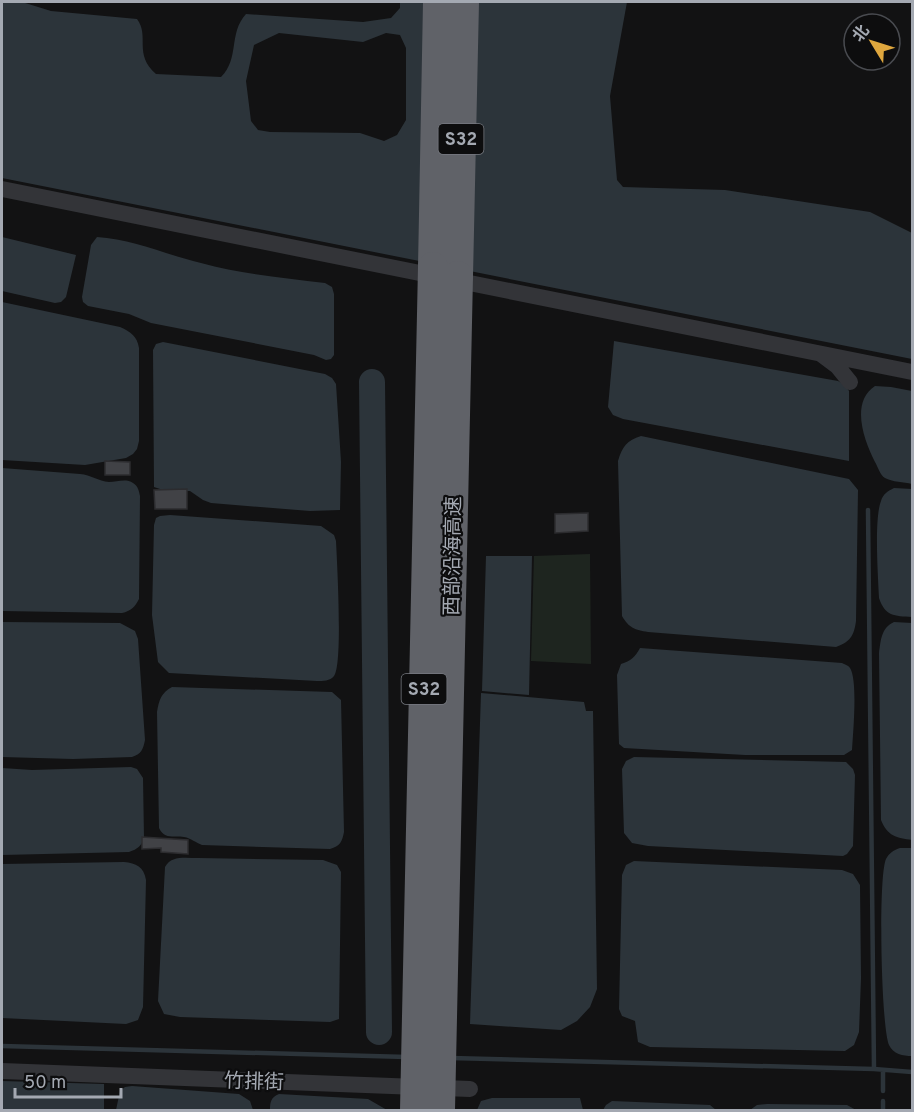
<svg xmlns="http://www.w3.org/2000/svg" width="914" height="1112" viewBox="0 0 914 1112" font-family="Overpass,'Noto Sans SC',sans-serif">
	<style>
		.green { fill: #1e251f }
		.water { fill: #2c343a; fill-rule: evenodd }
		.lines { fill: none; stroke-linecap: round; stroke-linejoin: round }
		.stream { stroke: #2c343a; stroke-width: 4.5 }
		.river { stroke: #2c343a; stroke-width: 26 }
		.building { fill: #414246; stroke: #2c2c2f; stroke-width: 1.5 }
		.street { stroke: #333438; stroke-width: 16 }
		.highway { stroke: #606268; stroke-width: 30 }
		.highway-bridge { stroke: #606268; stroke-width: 30 }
		.labels { text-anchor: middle; stroke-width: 4.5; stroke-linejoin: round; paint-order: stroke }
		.shield { fill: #0d0d0e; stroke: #777a81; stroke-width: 1.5 }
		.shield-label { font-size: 18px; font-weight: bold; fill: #a4a9b2 }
		.street-label { font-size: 20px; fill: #a4a9b2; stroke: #0d0d0e }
	</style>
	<rect width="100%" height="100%" fill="#121213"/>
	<path class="green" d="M590,554L591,664L531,661L534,556Z"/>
	<path class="water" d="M2,2H22L51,11L137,19C150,36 133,54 156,74L221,77C240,58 228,34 246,14L363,22L391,18L400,8V2H627L610,96L617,180L623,187L725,190L870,212L912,233V359L2,178ZM279,33L363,42L386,33L400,35L406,48V120L397,135L384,141L360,133L270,132L258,130L251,121L246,81L254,45Z
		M2,237L76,255L66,297L61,302L55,303L2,291Z
		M97,237C132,239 167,255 201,263C241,274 284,278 325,283L332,287L334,294V355L331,359L326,360L314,355L151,323L129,314L88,306L83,302L82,297L91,245Z
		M2,302L120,327C131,332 137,336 139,348V441L137,449L133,454L126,458L85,465L2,460Z
		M614,341L838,381L845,385L849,391V461L623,419L613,415L608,407Z
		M163,342L325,374L332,378L336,384L341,462L340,510L310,511L211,503L203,500L190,491H166L154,487L153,350L156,344Z
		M875,386L891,387L912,391V484C904,482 892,482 885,478C880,475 878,467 875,462C864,441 850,402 875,386Z
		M641,436L849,479L858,490L856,621C854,636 850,642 836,647L648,632C635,630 629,628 622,616L618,461C622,447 627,440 641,436Z
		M2,468L80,474C91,475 98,481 109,482C117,482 126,478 133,483C138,486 139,491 140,496L139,599C135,607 131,611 122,613L2,611Z
		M894,488L912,489V617C894,616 885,616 879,598C878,576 874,519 881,501C883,494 888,491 894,488Z
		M170,515L321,526L334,535L336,541C337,561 343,665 334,676C330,681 323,681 317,681L169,673L158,662L152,615L154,525L156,518L160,516Z
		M486,556H532L529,695L482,691Z
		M2,622L120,623L135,631L138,639L145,740C143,750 141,754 132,757L73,759L2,757Z
		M894,622L912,623V840C897,838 887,836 881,820L879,653C881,640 881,628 894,622Z
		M640,648L842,663C846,665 848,665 850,668C858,680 853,734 852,750L844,755H745L624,748L619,744L617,675L621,664C631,661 635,657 640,648Z
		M172,687L332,692L341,700L344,832C342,842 340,846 330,849L202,845C196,843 191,838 184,837C173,835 165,840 159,828L157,712C159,700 161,693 172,687Z
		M481,693L584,702L586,711H593L597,989L590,1007L577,1021L561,1030L470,1024Z
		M634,757L846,762L853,769L855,775L853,846L847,854L843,856L648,846L632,843L624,833L622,769L626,761Z
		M131,767L137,769L143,778L144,838C141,846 138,849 129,852L2,855V768L32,770Z
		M900,848H912V1056C903,1056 893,1054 889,1045C881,1027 878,876 886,859C889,853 894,850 900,848Z
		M198,858L323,860L337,865L341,872L339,1019L330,1022L180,1017L164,1014L158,1001L165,867C171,855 186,858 198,858Z
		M634,861L842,870L853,874L860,885L861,978L859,1032L854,1045L845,1051L650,1047L638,1042L635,1021L622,1016L619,1009L622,875L626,865Z
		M124,862C136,863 144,867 146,880L143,1007L138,1020L126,1024L2,1018V864Z
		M2,1081L104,1084V1110H2Z
		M132,1086L239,1094L250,1101L253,1110H116L120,1091L125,1087Z
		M279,1094L368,1099L387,1110H270C270,1102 271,1097 279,1094Z
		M492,1098H580L583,1110H477L481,1101Z
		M612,1101L710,1105L716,1110H603L606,1105Z
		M767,1104L847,1105L856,1110H750L757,1105Z"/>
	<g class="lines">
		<path class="stream" d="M868,510L874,1069
			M2,1046L407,1057
			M451,1058L874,1069L912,1072
			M883,1091V1070
			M883,1101V1110"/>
		<path class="river" d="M372,382L379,1032"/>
	</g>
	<path class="building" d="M105,461L130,462V475H105Z
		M187,489V509H155L154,490Z
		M588,513V531L555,533V514Z
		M142,837L188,840V854L161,852V848L142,849Z"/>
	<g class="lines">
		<path class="street" d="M2,189L912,372
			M821,354L837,366L850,382
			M2,1071L470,1089"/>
		<path class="highway" d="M433,267L438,2
			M458,276L464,2"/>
		<path class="highway-bridge" d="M415,1110L433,267
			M440,1110L458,276"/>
	</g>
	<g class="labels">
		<g class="shield">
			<rect x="438.5" y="124" width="45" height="30" rx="4.5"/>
			<rect x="401.5" y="674" width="45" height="30" rx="4.5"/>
		</g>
		<g class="shield-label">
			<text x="461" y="145">S32</text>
			<text x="424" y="695">S32</text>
		</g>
		<g class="street-label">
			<text transform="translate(452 556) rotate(-89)" y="7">西部沿海高速</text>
			<text transform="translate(254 1081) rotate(2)" y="7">竹排街</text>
		</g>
	</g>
	<rect width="914" height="1112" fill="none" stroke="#a4a9b2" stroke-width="6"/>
	<g transform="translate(872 42) rotate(308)"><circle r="28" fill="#0d0d0e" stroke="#494b50" stroke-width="1.5"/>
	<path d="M0-4.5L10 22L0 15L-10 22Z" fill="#dfa73e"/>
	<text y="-9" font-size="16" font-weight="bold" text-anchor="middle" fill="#a4a9b2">北</text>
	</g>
	<path d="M15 1088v9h106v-9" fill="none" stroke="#a4a9b2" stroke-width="3"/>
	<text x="24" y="1088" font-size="18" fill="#a4a9b2" stroke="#0d0d0e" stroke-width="4.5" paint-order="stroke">50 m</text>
</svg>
